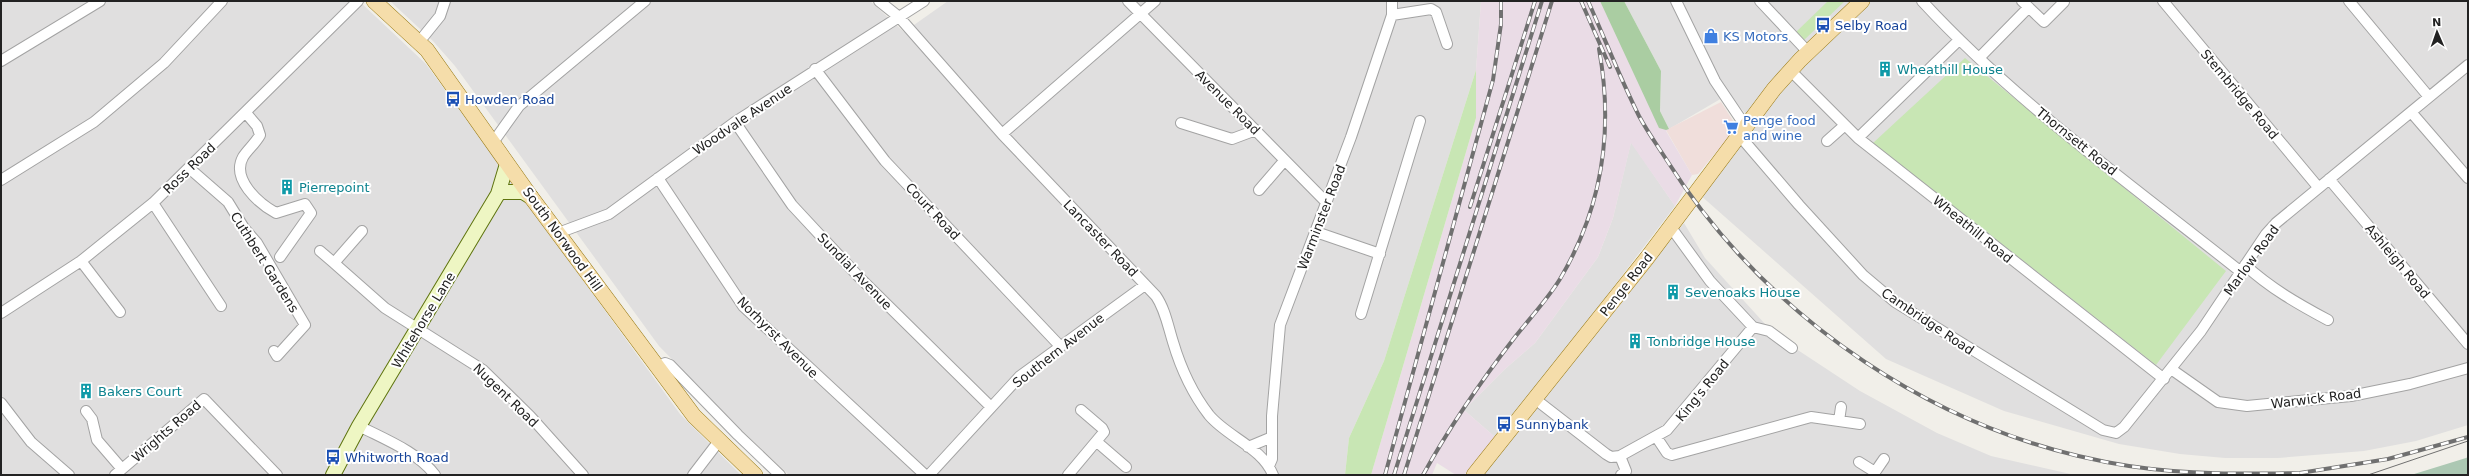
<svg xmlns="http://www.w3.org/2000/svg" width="2469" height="476" viewBox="0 0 2469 476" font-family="'DejaVu Sans',sans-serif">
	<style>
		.residential { fill: #e0dfdf }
		.commercial { fill: #f0dedb }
		.industrial { fill: #eadce6 }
		.grass { fill: #c8e6b4 }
		.forest { fill: #aacda2 }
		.cemetery { fill: #acc8b3 }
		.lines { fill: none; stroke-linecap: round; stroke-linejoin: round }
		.minor-casing { stroke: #a3a3a3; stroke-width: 12 }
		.secondary-casing { stroke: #5e740e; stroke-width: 16 }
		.primary-casing { stroke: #94750c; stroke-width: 16 }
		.minor { stroke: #fff; stroke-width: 10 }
		.secondary { stroke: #eef6c3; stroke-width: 14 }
		.primary { stroke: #f5ddaa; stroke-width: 15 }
		.tram { stroke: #707070; stroke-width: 1 }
		.rail-casing { stroke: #707070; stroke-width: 4 }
		.rail { stroke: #fff; stroke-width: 2.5; stroke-dasharray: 8; stroke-linecap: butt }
		.labels { text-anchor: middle; stroke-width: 4; stroke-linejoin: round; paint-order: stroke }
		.transit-label { font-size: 13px; fill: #164399; stroke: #fff; text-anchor: start }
		.shop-label { font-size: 13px; fill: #366cbe; stroke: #fff; text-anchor: start }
		.culture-label { font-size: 13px; fill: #0d838f; stroke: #fff; text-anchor: start }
		.street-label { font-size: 13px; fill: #222; stroke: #fff }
	</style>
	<rect width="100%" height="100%" fill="#f1efe9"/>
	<path class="residential" d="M1,1H359L426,64L680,414L741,475H1Z
		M390,1H870L904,32L948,1H1481L1476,70L1384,361L1349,438L1345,475H789L738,427L659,346L455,66L433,41Z
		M1624,1H2468V425L2416,441L2364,451L2278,458H2225L2180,454L2119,444L2004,411L1886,359L1699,194L1755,125L1729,94L1669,129L1660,111L1661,71Z
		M1631,142L1675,206L1544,378L1495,437L1464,410L1505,369L1535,343L1598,257L1613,218Z
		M1684,223L1705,258L1775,335L1860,391L1937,433L1991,456L2075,475H1482Z"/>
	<path class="commercial" d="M1721,102L1737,127L1698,174L1692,175L1666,130Z"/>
	<path class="industrial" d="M1481,1H1603L1669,129L1666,131L1692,175L1675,206L1631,143L1613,218L1598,257L1535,343L1505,369L1464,410L1495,437L1464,475H1456L1437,463L1432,475H1371L1476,118V70Z"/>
	<path class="grass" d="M1828,1H1845L1803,41L1795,33Z
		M1965,58L2226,271L2156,365L1873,143Z
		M1476,70V118L1371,475H1345L1349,438L1384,361Z"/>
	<path class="forest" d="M1600,1H1624L1661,71L1660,111L1669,129L1666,130L1659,128Z"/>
	<path class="cemetery" d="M2468,457V475H2411L2466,458Z"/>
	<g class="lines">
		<g class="minor-casing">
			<path id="minor" d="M879,1L899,17L1002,134L1156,296C1165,309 1168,326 1173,342C1181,369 1192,393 1209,415C1227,437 1263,448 1273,475
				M1128,1L1327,203
				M1676,1L1715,81L1746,127
				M1760,1L1808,52
				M1922,1C2016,103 2132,185 2241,272
				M2022,1L2044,22L2064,2
				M2163,1L2318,187
				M2349,1L2429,97
				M1392,15L1431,9L1436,12L1447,44
				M419,42L440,16L445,1
				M1979,58L2028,8
				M1,61L100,1
				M815,69L885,161L1060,346
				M1790,70L1858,138L2164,379
				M2411,112L2468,178
				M246,113L257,126L260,135C255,144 248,149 243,157C231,179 258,203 276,213L305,204L311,213L280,257
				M735,122L792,205L858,276L991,407
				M1181,123L1232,139L1256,130
				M1002,134L1155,1
				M1739,135L1799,205L1863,275L1895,302L2103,430L2116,433L2124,427L2201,331L2266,234L2276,223L2468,65
				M1858,138L1958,41
				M494,141L519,106L645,1
				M1827,141L1845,125
				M189,168L228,202L244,228L257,243L305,325L277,356L274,351
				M658,178L743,306L925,475
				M2329,179L2468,344
				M1,180L94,122L164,63L222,1
				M1259,190L1284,161
				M153,203L221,306
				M362,231L334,263L385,308L483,370L530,416L583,475
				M1316,232L1380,254
				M558,233L609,214L735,122L924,1
				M320,251L334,263
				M81,261L120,312
				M2245,265C2270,288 2298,304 2328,320
				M1,313L81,261L153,203L358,1
				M1361,314L1420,121
				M1753,327L1769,331L1792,348
				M657,367L665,363L670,365L738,435L780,475
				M2171,369L2218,402L2247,406L2351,396L2410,384L2468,368
				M1535,399L1606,454L1611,457L1620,456L1667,430L1753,327L1710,281L1670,226
				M1,403L31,442L69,475
				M86,411L92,419L97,440L122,469
				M1839,421L1841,407
				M359,426C384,439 418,452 435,475
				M1657,438L1667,453L1672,455L1811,417L1860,424
				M1097,442L1126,467
				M1248,447L1272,437
				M1620,456L1626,471L1621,475
				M1859,462L1875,472
				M1269,466L1272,459V416L1280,325L1351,137L1392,15V1
				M115,475L204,399L277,475
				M693,475L719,441
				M929,475L1020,376L1145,285
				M1068,475L1104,432L1102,428L1081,410
				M1873,475L1884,459"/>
		</g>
		<g class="secondary-casing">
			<path id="secondary" d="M499,192H523L531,197
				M333,475L359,426L498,194L507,164"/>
		</g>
		<g class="primary-casing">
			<path id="primary" d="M374,1L427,50L531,197L694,416L755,475
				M1474,475L1647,258L1774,89L1800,60L1862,1"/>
		</g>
		<use href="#minor" class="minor"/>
		<use href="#secondary" class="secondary"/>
		<use href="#primary" class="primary"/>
		<path class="tram" d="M2368,475L2468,441"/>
		<g class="rail-casing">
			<path id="rail" d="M1581,1L1610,67
				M1588,1C1605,39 1620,78 1639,116C1647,131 1657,145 1666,159C1767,319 1940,437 2129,466C2188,475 2246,474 2305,473
				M1470,207L1535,1
				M2300,473L2388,459L2468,437
				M1385,475L1493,80L1501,24V1
				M1394,475L1542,1
				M1404,475L1552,1
				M1423,475C1450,426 1481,381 1515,337C1530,318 1547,300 1560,279C1602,208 1614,131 1599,49"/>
		</g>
		<use href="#rail" class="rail"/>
	</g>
	<defs>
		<g id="bus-bare" transform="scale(1.2)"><path d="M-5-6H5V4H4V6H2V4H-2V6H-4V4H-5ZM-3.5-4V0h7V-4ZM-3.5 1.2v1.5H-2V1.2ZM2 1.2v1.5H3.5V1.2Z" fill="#1a4fb4" stroke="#fff" stroke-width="2.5" paint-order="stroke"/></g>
		<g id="shop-bare" transform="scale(1.2)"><path d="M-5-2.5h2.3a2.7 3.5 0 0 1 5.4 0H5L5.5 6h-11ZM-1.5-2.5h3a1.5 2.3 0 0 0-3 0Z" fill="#3f7fe0" stroke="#fff" stroke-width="2.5" paint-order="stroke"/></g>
		<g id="building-bare" transform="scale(1.2)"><path d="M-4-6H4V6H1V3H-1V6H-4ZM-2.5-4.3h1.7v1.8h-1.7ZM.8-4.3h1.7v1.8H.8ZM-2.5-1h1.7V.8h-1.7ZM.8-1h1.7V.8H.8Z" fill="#0f9aa8" stroke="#fff" stroke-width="2.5" paint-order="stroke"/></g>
		<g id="supermarket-bare" transform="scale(1.2)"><path d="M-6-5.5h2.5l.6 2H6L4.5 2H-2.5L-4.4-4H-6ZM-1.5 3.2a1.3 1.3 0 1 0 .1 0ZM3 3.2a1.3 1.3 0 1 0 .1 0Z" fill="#3f7fe0" stroke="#fff" stroke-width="2.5" paint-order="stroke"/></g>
	</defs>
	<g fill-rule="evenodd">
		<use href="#bus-bare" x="1823" y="25"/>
		<use href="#shop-bare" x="1711" y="36"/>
		<use href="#building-bare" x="1885" y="69"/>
		<use href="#bus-bare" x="453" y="99"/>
		<use href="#supermarket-bare" x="1731" y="127"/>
		<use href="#building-bare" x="287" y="187"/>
		<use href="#building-bare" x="1673" y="292"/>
		<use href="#building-bare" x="1635" y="341"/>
		<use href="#building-bare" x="86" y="391"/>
		<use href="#bus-bare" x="1504" y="424"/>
		<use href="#bus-bare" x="333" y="457"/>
	</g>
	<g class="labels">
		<g class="transit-label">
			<text x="1835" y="30">Selby Road</text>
			<text x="465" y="104">Howden Road</text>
			<text x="1516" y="429">Sunnybank</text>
			<text x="345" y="462">Whitworth Road</text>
		</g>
		<g class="shop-label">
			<text x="1723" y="41">KS Motors</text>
			<text x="1743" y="125">Penge food<tspan x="1743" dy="15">and wine</tspan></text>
		</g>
		<g class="culture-label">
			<text x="1897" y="74">Wheathill House</text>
			<text x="299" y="192">Pierrepoint</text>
			<text x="1685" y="297">Sevenoaks House</text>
			<text x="1647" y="346">Tonbridge House</text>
			<text x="98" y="396">Bakers Court</text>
		</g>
		<g class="street-label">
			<text transform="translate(2240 94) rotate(50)" y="5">Stembridge Road</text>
			<text transform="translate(1228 102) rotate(45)" y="5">Avenue Road</text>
			<text transform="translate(742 119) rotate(-34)" y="5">Woodvale Avenue</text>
			<text transform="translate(2077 141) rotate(39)" y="5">Thornsett Road</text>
			<text transform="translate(189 168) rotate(-44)" y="5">Ross Road</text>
			<text transform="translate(933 211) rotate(47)" y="5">Court Road</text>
			<text transform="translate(1321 217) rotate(-69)" y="5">Warminster Road</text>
			<text transform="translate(1973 229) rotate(39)" y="5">Wheathill Road</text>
			<text transform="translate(1101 238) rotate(46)" y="5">Lancaster Road</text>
			<text transform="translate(563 239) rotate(54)" y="5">South Norwood Hill</text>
			<text transform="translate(2251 260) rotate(-54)" y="5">Marlow Road</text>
			<text transform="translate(2398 261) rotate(50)" y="5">Ashleigh Road</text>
			<text transform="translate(265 262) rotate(58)" y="5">Cuthbert Gardens</text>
			<text transform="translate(855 271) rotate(46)" y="5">Sundial Avenue</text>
			<text transform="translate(1626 284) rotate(-52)" y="5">Penge Road</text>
			<text transform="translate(423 320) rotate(-59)" y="5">Whitehorse Lane</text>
			<text transform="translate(1928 321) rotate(34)" y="5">Cambridge Road</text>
			<text transform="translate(778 337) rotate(45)" y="5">Norhyrst Avenue</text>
			<text transform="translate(1058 350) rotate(-38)" y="5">Southern Avenue</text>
			<text transform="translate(1702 390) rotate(-51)" y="5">King's Road</text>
			<text transform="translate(506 395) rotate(44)" y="5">Nugent Road</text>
			<text transform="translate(2316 398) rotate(-7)" y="5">Warwick Road</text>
			<text transform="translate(166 431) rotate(-41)" y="5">Wrights Road</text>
		</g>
	</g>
	<rect width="2469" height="476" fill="none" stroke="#222222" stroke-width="4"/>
	<g transform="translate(2437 32) rotate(358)" stroke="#ffffff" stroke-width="3" paint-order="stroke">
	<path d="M0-3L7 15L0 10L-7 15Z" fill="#222222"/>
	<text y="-6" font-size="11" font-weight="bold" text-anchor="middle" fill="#222222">N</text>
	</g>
</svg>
